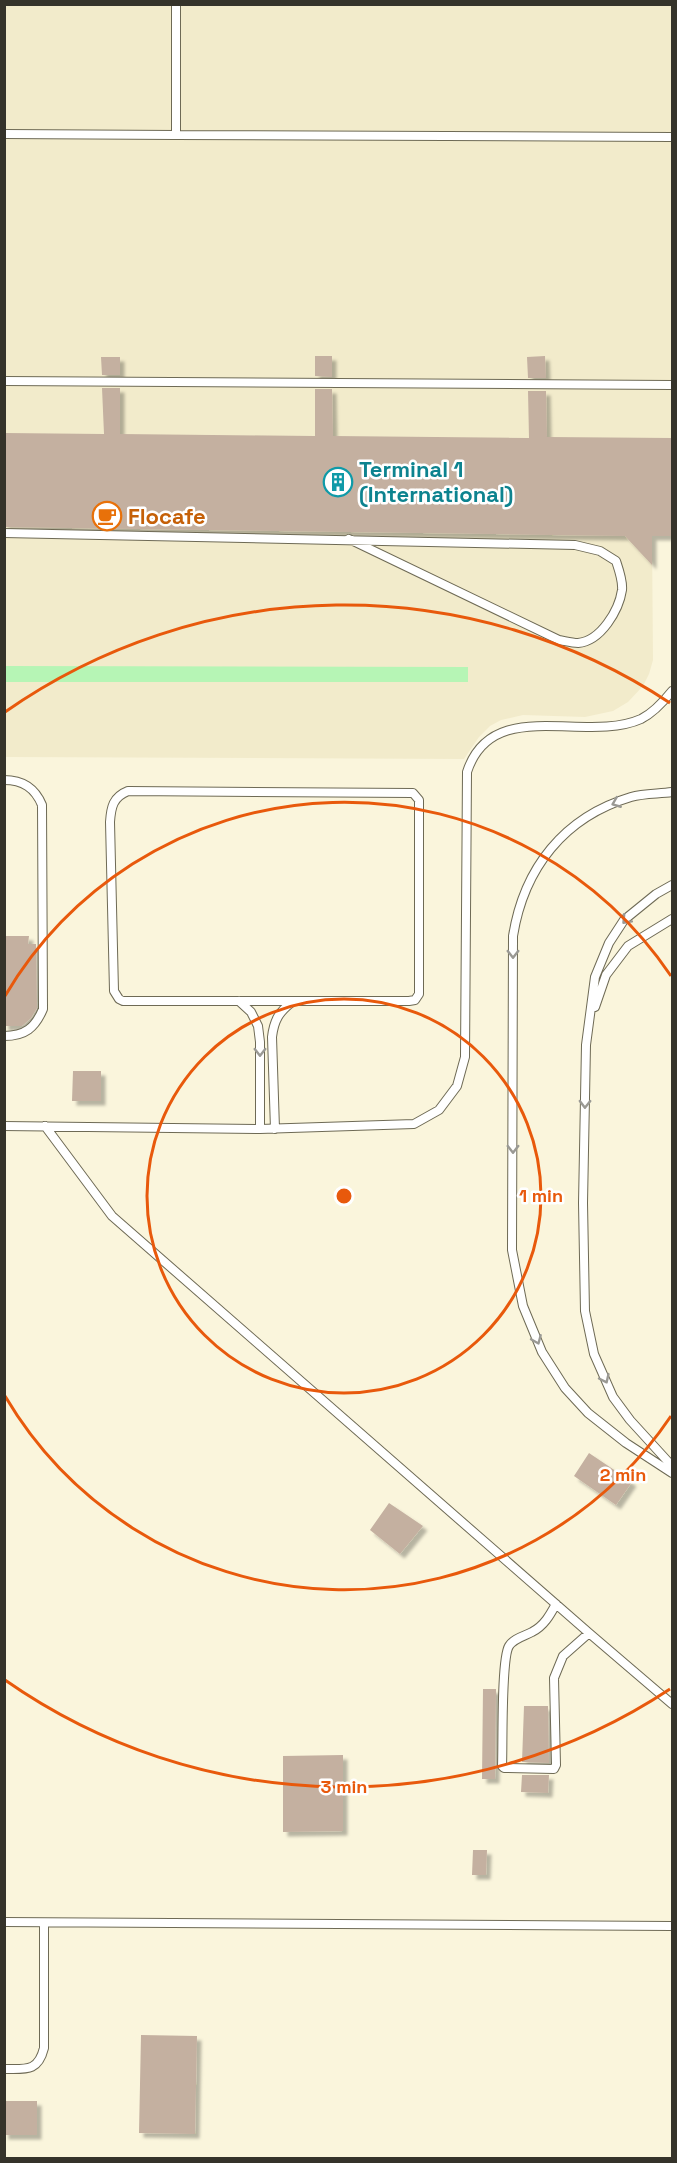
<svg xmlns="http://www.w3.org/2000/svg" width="677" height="2163" viewBox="0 0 677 2163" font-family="'Space Grotesk',sans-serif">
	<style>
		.built { fill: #f2ebcb }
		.green { fill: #b6f5b5 }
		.building { fill: #c4b0a0; filter: url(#shadow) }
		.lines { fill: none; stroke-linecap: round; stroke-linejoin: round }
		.service-casing { stroke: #6e6a55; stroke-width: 10 }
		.service { stroke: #fff; stroke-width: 8 }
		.oneway { stroke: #9a9994 }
		.ring { fill: none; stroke: #e8590c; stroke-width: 3 }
		.labels { text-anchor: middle; stroke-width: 5; stroke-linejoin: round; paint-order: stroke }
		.culture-label { font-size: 22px; font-weight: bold; fill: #0d838f; stroke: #fff; text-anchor: start }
		.food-label { font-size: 22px; font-weight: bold; fill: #c56008; stroke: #fff; text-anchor: start }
		.centre { fill: #e8590c; stroke: #fff; stroke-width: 3 }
		.ring-label { font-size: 18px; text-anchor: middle; font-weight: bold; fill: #e8590c; stroke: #fff; stroke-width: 5; stroke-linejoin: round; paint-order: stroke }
	</style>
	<defs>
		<filter id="shadow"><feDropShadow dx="4.5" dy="4.5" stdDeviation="1.5" flood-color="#0004"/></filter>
	</defs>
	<rect width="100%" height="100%" fill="#faf5dc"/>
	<path class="built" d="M5,5H672V536H652L653,660L649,674L643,686L628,702L613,711L585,717L523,715L501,720L490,726L479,737L464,759L5,757Z"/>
	<path class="green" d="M5,666L468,667V682H5Z"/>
	<path class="building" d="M315,356H332V377L315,376Z
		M545,356L546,378H528L527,357Z
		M101,357H120V375H102Z
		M102,388H120V434L315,436V389H332L333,436L529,438L528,391H546L547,437L672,438V536H652V565L625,536L4,527V433L104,434Z
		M4,936H29L28,944H36L37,1008L31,1018L22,1026H4Z
		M73,1071H101V1101H72Z
		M589,1453L632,1482L616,1505L574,1476Z
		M389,1503L423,1526L400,1554L370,1530Z
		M483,1689H496L495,1779H482Z
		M524,1706H548L549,1763L522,1762Z
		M343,1755V1831L283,1832V1756Z
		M522,1775H549L548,1793L521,1792Z
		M473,1850H487L486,1875H472Z
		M141,2035L197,2036L195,2134L139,2133Z
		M4,2101H37V2135H4Z"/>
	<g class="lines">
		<g class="service-casing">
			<path id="service" d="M4,134L176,135V4
				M176,135L672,137
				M4,381L672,385
				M4,533L575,545L600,551L616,561C619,570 623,581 622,590C619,610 601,641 578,643C572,643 565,641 559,640L349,539
				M4,780C23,780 35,788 42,805L43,1009C35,1028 25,1036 4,1036
				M128,791L413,793L419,800V994L415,1000L409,1001H123L119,999L114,991L110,822C111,807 113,797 128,791Z
				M672,792C659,794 644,793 631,797C564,817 524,868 513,936L512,1250L523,1306L542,1352L565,1388L588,1413L626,1443L672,1473
				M672,885L656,894L624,920L609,943L595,977L586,1045L583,1203L585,1311L594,1354L613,1397L630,1420L672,1466
				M239,1001L251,1012L258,1026L260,1042V1129
				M595,1007L606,975L628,946L672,919
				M4,1126L260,1129L414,1124L439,1110L457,1086L465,1057L467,772C492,695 585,744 641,719C653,713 664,701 672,691
				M45,1126L112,1216L589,1633L672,1704
				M275,1129L272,1037C274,1020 279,1012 292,1002
				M556,1604C550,1615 544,1626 532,1632C525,1636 514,1638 509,1646C501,1659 503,1745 502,1766L504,1768L554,1769L556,1765L554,1678L563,1656L589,1633
				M4,1922L672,1926
				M4,2069C26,2069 38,2072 44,2048V1923"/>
		</g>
		<use href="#service" class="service"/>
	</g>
	<defs><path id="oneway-chevron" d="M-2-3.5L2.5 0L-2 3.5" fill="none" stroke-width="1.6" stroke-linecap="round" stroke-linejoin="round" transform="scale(1.5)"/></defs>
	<g class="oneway">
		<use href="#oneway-chevron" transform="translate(616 803) rotate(158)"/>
		<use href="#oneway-chevron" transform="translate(626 920) rotate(133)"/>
		<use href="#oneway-chevron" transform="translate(513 954) rotate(90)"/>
		<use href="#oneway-chevron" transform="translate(260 1052) rotate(90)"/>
		<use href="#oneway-chevron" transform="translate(585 1104) rotate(91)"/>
		<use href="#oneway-chevron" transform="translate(513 1149) rotate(90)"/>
		<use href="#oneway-chevron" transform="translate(537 1340) rotate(67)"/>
		<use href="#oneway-chevron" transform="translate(605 1379) rotate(65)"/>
	</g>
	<g class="ring">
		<circle cx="344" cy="1196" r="197"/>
		<path d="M671 1416A394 394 0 0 1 5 1396M5 996A394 394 0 0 1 671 976"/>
		<path d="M670 1689A591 591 0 0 1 5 1680M5 712A591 591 0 0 1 670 703"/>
	</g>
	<defs>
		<g id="building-ring" transform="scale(1.5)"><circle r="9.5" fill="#fff" stroke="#0f9aa8" stroke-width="1.5"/><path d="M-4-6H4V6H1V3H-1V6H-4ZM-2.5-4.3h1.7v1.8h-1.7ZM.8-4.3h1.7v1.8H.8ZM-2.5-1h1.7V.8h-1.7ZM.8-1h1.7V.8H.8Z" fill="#0f9aa8"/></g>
		<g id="cafe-ring" transform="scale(1.5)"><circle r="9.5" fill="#fff" stroke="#e8710a" stroke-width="1.5"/><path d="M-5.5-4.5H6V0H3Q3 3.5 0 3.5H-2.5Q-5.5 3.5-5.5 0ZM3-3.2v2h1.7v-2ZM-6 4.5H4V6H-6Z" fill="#e8710a"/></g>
	</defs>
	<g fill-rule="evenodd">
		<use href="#building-ring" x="338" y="482"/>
		<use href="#cafe-ring" x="107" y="516"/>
	</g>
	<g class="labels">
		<g class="culture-label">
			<text x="359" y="477">Terminal 1<tspan x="359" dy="25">(International)</tspan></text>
		</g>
		<g class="food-label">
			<text x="128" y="524">Flocafe</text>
		</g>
	</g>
	<circle cx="344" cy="1196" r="9" class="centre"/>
	<g class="ring-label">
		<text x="541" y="1202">1 min</text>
		<text x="623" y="1481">2 min</text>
		<text x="344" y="1793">3 min</text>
	</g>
	<rect width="677" height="2163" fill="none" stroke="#35332a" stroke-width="12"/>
</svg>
